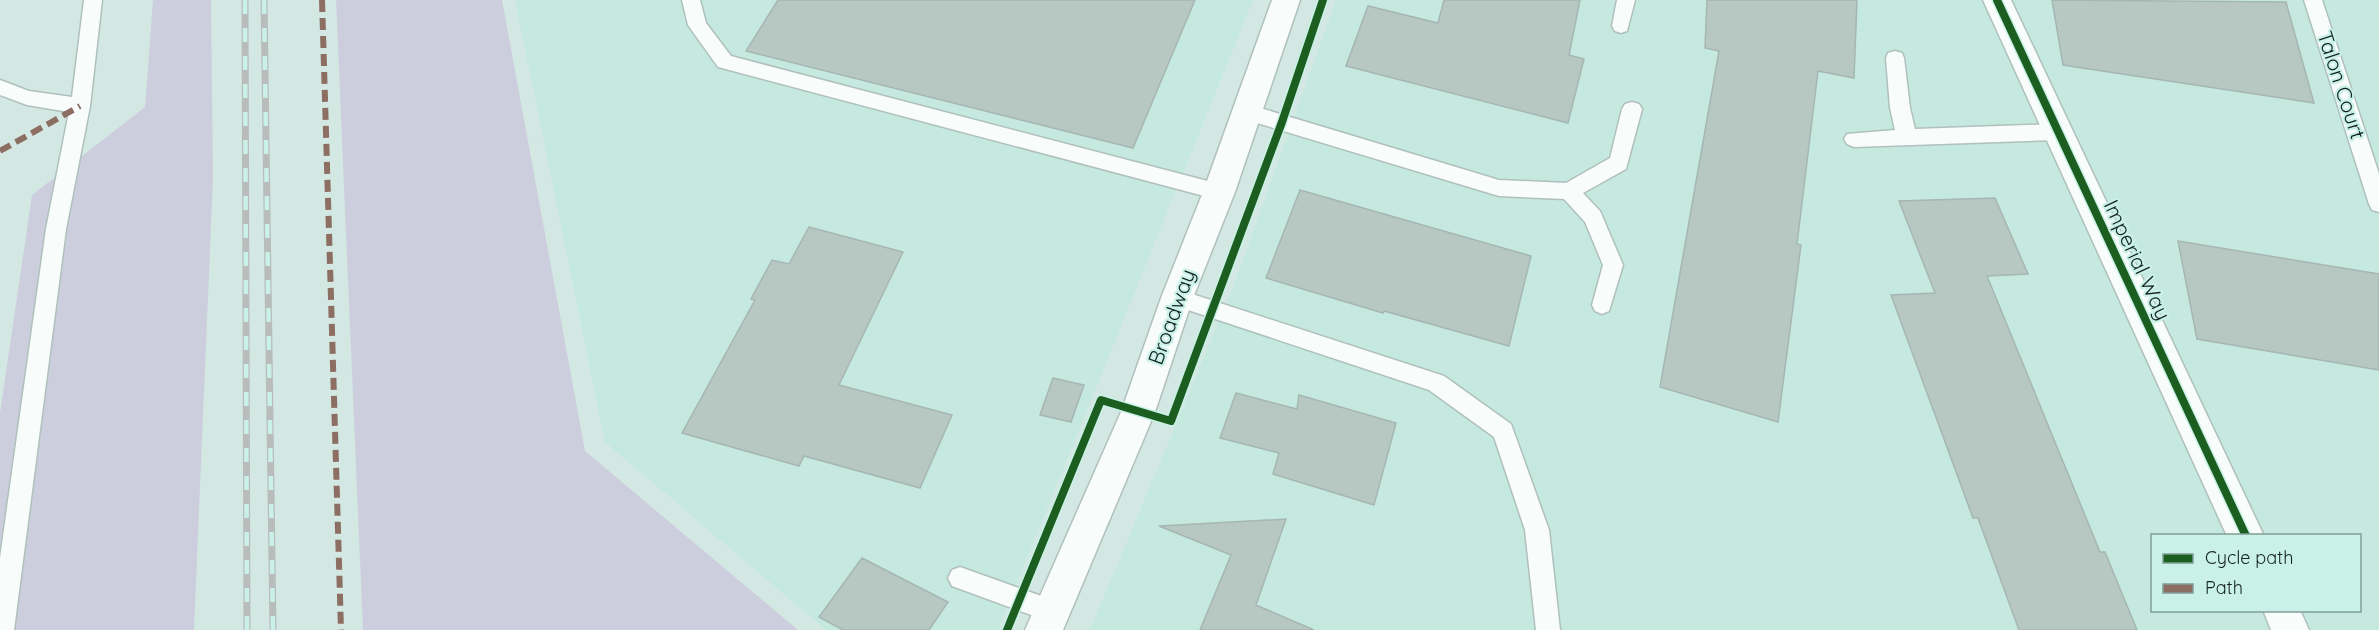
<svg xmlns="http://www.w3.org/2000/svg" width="2379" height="630" viewBox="0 0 2379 630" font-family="Quicksand,sans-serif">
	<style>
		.built { fill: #c5e9df; fill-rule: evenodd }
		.green { fill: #cdcedd }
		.building { fill: #b7c8c3; stroke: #a6b6b2; stroke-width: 1.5 }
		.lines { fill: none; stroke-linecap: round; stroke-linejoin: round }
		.service-casing { stroke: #b0c0bc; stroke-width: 3 }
		.minor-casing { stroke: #b0c0bc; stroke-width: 3 }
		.secondary-casing { stroke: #b0c0bc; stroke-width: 3 }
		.service { fill: #f8fcfb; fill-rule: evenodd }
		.minor { fill: #f8fcfb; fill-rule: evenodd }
		.secondary { fill: #f8fcfb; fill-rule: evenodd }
		.rail-casing { stroke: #b8bdbc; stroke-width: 7 }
		.rail { stroke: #caf1e7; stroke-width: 4.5; stroke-dasharray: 14; stroke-linecap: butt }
		.quiet { stroke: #8d6e63; stroke-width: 6; stroke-dasharray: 12 6; stroke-linecap: butt }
		.cycleway-casing { stroke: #caf1e7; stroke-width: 11 }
		.cycleway { stroke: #1b5e20; stroke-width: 8 }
		.labels { text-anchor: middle; stroke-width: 4.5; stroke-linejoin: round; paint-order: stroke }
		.street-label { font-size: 21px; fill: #13221e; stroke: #caf1e7 }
	</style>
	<rect width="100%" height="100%" fill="#d3e8e3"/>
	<path class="built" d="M515,0H1253L998,630H826L605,442Z
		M1336,0H2379V630H1090L1233,288ZM2152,536H2360V610H2152Z"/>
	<path class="green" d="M153,0H211L213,178L194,630H0V413L32,195L145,107Z
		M336,0H502L585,451L798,630H363Z"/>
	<path class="building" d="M778,0H1195L1133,148L746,51Z
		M1444,0H1580L1569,55L1584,59L1568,123L1346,66L1368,6L1438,23Z
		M1707,0H1857L1854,78L1818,71L1797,244L1801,245L1778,422L1660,387L1719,51L1705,48Z
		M2052,0L2286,2L2314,103L2063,65Z
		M1300,190L1531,256L1509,346L1384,311L1383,313L1266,278Z
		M1995,198L2028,274L1987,276L2100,552H2105L2137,630H2019L1978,518H1973L1891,295L1935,293L1899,201Z
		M809,227L903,252L839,385L952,415L920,488L804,456L799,466L682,433L755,300L751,299L772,260L789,264Z
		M2178,241L2379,274V370L2197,339Z
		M1053,378L1084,385L1071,422L1040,415Z
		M1236,393L1297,409L1299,395L1396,423L1374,505L1273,474L1279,453L1220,438Z
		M1286,519L1256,605L1314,630H1200L1231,555L1159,526Z
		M862,558L948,602L929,630H843L819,617Z"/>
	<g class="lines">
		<g class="service-casing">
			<path id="service" d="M84,0H102L90,106L66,229L14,630H0V558L46,229L69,112L27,105L0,95V80L29,91L72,97Z
				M682,0H700L706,23L731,56L1219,184L1226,186L1229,192L1226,198L1219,200L718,67L688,25Z
				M1617,0H1635L1627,31L1621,33L1615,31L1612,26Z
				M2304,0H2322L2379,174V212L2372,210L2369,204Z
				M1895,51L1902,53L1904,58L1910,108L1915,129L2057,124L2064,127L2067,132L2064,137L2057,140L1854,147L1847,144L1844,139L1847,134L1895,130L1890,108L1886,58L1888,53Z
				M1632,102L1639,104L1642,109L1626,169L1583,193L1600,211L1623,265L1609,311L1602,314L1595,311L1592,305L1603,265L1585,222L1564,199L1499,196L1247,120L1240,117L1237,112L1240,107L1247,104L1499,180L1566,183L1610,158L1622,109L1625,104Z
				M1177,289L1444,376L1511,424L1549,530L1560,630H1536L1525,530L1494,437L1429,390L1170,304L1167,298L1170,292Z
				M960,567L1061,603L1065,611L1061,619L1053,623L952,586L948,578L952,570Z"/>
		</g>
		<g class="minor-casing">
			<path id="minor" d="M1983,0H2011L2264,536H2227Z
				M2263,610H2300L2309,630H2271Z"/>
		</g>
		<g class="secondary-casing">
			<path id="secondary" d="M1272,0H1300L1235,192L1193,298L1155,412L1063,630H1025L1121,412L1161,298L1203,192Z"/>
		</g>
		<use href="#service" class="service"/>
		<use href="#minor" class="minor"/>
		<use href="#secondary" class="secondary"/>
		<g class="rail-casing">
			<path id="rail" d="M245,0L247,630
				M264,0L273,630"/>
		</g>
		<use href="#rail" class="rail"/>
		<path class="quiet" d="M322,0L341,630
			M0,151L80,106"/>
		<g class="cycleway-casing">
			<path id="cycleway" d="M1997,0L2246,536
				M1007,630L1101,400L1171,421L1282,122L1323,0"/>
		</g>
		<use href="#cycleway" class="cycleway"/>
	</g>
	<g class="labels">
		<g class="street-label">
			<text transform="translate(2341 85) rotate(72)" y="7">Talon Court</text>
			<text transform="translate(2137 260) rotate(65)" y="7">Imperial Way</text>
			<text transform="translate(1172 317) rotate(-70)" y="7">Broadway</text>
		</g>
	</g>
	<rect x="2151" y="534" width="210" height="78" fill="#caf1e7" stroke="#819e97" stroke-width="1.5"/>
	<rect x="2163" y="554" width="30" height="9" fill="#1b5e20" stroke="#819e97" stroke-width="1.5"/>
	<text x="2205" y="564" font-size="18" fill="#13221e">Cycle path</text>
	<rect x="2163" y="584" width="30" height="9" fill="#8d6e63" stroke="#819e97" stroke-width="1.5"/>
	<text x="2205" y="594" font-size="18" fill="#13221e">Path</text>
</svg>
